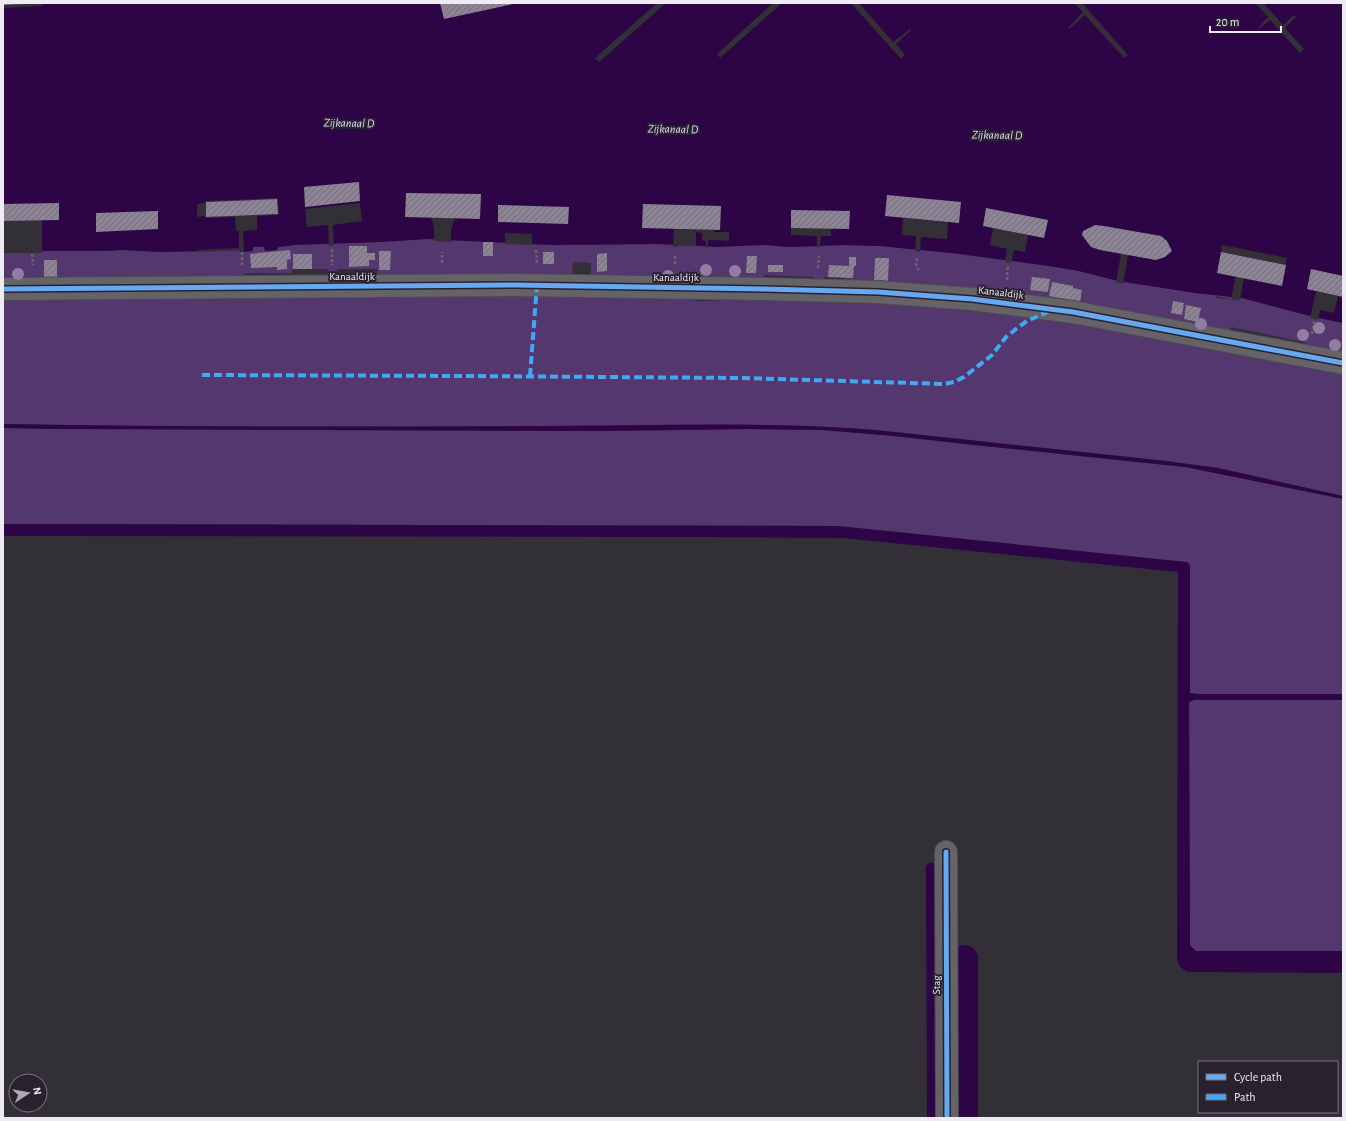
<svg xmlns="http://www.w3.org/2000/svg" width="1346" height="1121" viewBox="0 0 1346 1121" font-family="'Alegreya Sans',sans-serif">
	<style>
		.green { fill: #54376f }
		.water { fill: #2d0547 }
		.pier { fill: #322f36; fill-rule: evenodd }
		.building { fill: url(#building-hatch) }
		.lines { fill: none; stroke-linecap: round; stroke-linejoin: round }
		.street-casing { stroke: #4d4a51; stroke-width: 24 }
		.path { stroke: #67656a; stroke-width: 2.5; stroke-dasharray: 3 2; stroke-linecap: butt }
		.street { stroke: #656367; stroke-width: 22 }
		.quiet { stroke: #3fa9f5; stroke-width: 4; stroke-dasharray: 8 4; stroke-linecap: butt }
		.cycleway-casing { stroke: #28222e; stroke-width: 8 }
		.cycleway { stroke: #66a8f1; stroke-width: 5 }
		.tree { fill: #8f7ea2 }
		.labels { text-anchor: middle; stroke-width: 4; stroke-linejoin: round; paint-order: stroke }
		.street-label { font-size: 11px; fill: #efebf3; stroke: #28222e }
		.water-label { font-size: 12px; font-style: italic; fill: #e5d2fb; stroke: #28222e }
	</style>
	<defs>
		<pattern id="building-hatch" width="6" height="6" patternUnits="userSpaceOnUse"><rect width="6" height="6" fill="#8c8494"/><path d="M-1 1l2-2M0 6l6-6M5 7l2-2" fill="none" stroke="#746e7a"/></pattern>
	</defs>
	<rect width="100%" height="100%" fill="#322f36"/>
	<path class="green" d="M427,239L552,245L659,244L696,246L765,245L790,247L844,245L880,246L945,252L1056,267L1079,271L1118,281L1195,293L1242,298L1314,317L1343,323V352L1303,350L1305,342L1231,327L1229,335L956,292V286L949,285V291L843,285V278L824,277L823,284H814V277L764,275V283L591,281V263L573,262L572,281L377,280V269H337L336,280H328V269H292V273H244V281L23,283V278H7L3,284V251H104L121,250L171,252L186,251L197,252L240,250L242,252L253,251V247H265V251L276,250L279,247L294,245L380,242Z
		M216,293L671,297L697,301H713L758,296L981,305L1343,369V496L1218,468L1166,461L876,430C765,422 654,426 543,426C363,427 183,427 3,424V296Z
		M3,428L321,430L602,431L749,429L823,430L894,436L965,444L1185,467L1327,495L1343,499V694H1197L1190,693V568L1186,562L838,526L3,524Z
		M1194,700H1343V951H1196L1190,945L1189,702Z"/>
	<path class="water" d="M3,3H1343V323L1314,317L1242,298L1195,293L1157,287L1118,281L1079,271L1056,267L960,254L880,246L844,245L790,247L765,245L717,247L659,244L552,245L427,239L380,242L294,245L279,247L276,250L265,251L264,247H253V251L240,252L239,250L161,252L121,250L105,251H3Z
		M3,424C181,427 360,427 538,426C651,426 763,421 876,430L1166,461L1218,468L1343,496V499L1185,467L965,444L894,436L823,430L749,429L602,431L58,429L3,428Z
		M3,524L838,526L1186,562L1189,563L1190,568V693L1197,694H1343V700H1194L1189,702L1190,945L1196,951H1343V973L1188,972C1181,969 1178,965 1177,958L1178,572L843,538L711,537L3,536Z
		M929,863H934L937,865L938,1118H927L926,874C925,869 925,866 929,863Z
		M966,945C973,947 975,949 978,955V1118H953L955,949L960,946Z"/>
	<path class="pier" d="M44,3L42,6L3,8V5Z
		M657,3H666L599,62L595,58Z
		M773,3H782L720,58L717,54Z
		M851,3H859L893,42L910,29L911,30L896,44L905,55L901,59Z
		M1074,3H1082L1128,55L1124,58L1085,15L1069,29L1068,28L1083,12Z
		M1255,3H1267L1265,5L1283,25L1294,15L1296,17L1285,28L1304,49L1300,53L1270,20L1259,29L1258,28L1268,17Z
		M278,198L279,215L257,216V230L243,231L244,251L240,252L239,250L197,252V250L239,248V231H236L235,217L205,218V216L197,217V204L204,203L205,201ZM277,199V214L206,217V202Z
		M360,203L362,221L333,225L334,245L329,246L328,225L307,227L305,209Z
		M431,218H455L451,230V242L434,241V230L433,223Z
		M903,218L948,222L947,239L921,237L920,252L915,251L916,236L902,235Z
		M42,220V253H3V221Z
		M791,228H831V236H821L820,247L817,248V236L791,235Z
		M993,228L1028,235L1025,252L1014,250L1011,263L1005,262L1007,249L990,245Z
		M674,229L714,230V232H729V241L708,240V248H706V241L702,240V233L696,232V246L679,245L678,247H673Z
		M505,233L532,234V245L505,244Z
		M1222,245L1287,258L1286,265L1221,252Z
		M1121,254L1128,255L1123,284L1116,282Z
		M1236,276L1244,278L1240,300L1227,299L1216,298V296L1231,299Z
		M1316,291L1338,296L1334,313L1320,310L1318,320L1310,318Z"/>
	<path class="building" d="M3,3H26V4L3,5Z
		M440,3H513V4L444,19Z
		M359,182L360,201L305,207L304,187Z
		M406,193L481,194L480,219L405,217Z
		M887,195L961,202L959,223L885,216Z
		M277,199L278,214L206,217V202Z
		M59,203V220L3,221V204Z
		M643,204L721,206L720,230L642,228Z
		M498,205L569,207L568,224L498,222Z
		M986,208L1048,220L1044,238L983,226Z
		M791,210L850,211L849,229L791,228Z
		M158,211V229L96,232V213Z
		M1095,225L1104,226L1161,236L1167,241L1172,251L1165,257L1156,260L1100,250L1091,247L1082,235L1083,231Z
		M483,242H493V256H483Z
		M349,246H367V253H375V260H369V266L349,267Z
		M290,250L291,259L287,260V269L277,270V267L251,268L250,254Z
		M379,251H391L390,270H379Z
		M543,252H554V264H543Z
		M1221,252L1286,265L1282,286L1217,273Z
		M607,253V271L597,272V254Z
		M293,254H312V269H293Z
		M747,256H757L756,273H746Z
		M849,257H856V266H854L853,278L828,277L829,265L849,266Z
		M875,258H889L888,281L874,280Z
		M44,260H57V278L44,277Z
		M768,265H783V272H768Z
		M1311,269L1343,276V297L1307,289Z
		M1032,277L1050,279L1048,292L1030,290Z
		M1052,282L1073,286V288L1082,290L1080,302L1049,296Z
		M1173,301L1184,303L1182,315L1171,313Z
		M1186,305L1201,308L1198,322L1184,319Z"/>
	<g class="lines">
		<g class="street-casing">
			<path id="street" d="M3,289L516,285L764,289L878,292L972,299L1073,312L1343,363
				M946,852L947,1118"/>
		</g>
		<path class="path" d="M332,249V265
			M536,250L537,263
			M242,252V265
			M32,254L33,265
			M917,258L916,265L919,271
			M442,263V252
			M675,264V256
			M818,268L819,256
			M1007,280L1008,265
			M1312,334L1314,320"/>
		<use href="#street" class="street"/>
		<path class="quiet" d="M202,375L467,376L742,378L945,384L954,382L964,377L992,355L1006,337L1016,329L1027,321L1052,310
			M530,376L537,285"/>
		<g class="cycleway-casing">
			<path id="cycleway" d="M3,289L516,285L764,289L878,292L972,299L1073,312L1343,363
				M946,852L947,1118"/>
		</g>
		<use href="#cycleway" class="cycleway"/>
	</g>
	<g class="tree">
		<circle cx="706" cy="270" r="6"/>
		<circle cx="735" cy="271" r="6"/>
		<circle cx="18" cy="274" r="6"/>
		<circle cx="668" cy="276" r="6"/>
		<circle cx="1201" cy="324" r="6"/>
		<circle cx="1319" cy="328" r="6"/>
		<circle cx="1303" cy="335" r="6"/>
		<circle cx="1335" cy="345" r="6"/>
	</g>
	<g class="labels">
		<g class="street-label">
			<text x="352" y="280">Kanaaldijk</text>
			<text x="676" y="281">Kanaaldijk</text>
			<text transform="translate(1001 292) rotate(7)" y="4">Kanaaldijk</text>
			<text transform="translate(936 985) rotate(-90)" y="4">Stag</text>
		</g>
		<g class="water-label">
			<text transform="translate(349 123) rotate(1)" y="4">Zijkanaal D</text>
			<text transform="translate(673 129) rotate(1)" y="4">Zijkanaal D</text>
			<text transform="translate(997 135) rotate(1)" y="4">Zijkanaal D</text>
		</g>
	</g>
	<rect width="1346" height="1121" fill="none" stroke="#efebf3" stroke-width="8"/>
	<rect x="1198" y="1061" width="140" height="52" fill="#28222e" stroke="#78727d"/>
	<rect x="1206" y="1074" width="20" height="6" fill="#66a8f1" stroke="#78727d"/>
	<text x="1234" y="1081" font-size="12" fill="#efebf3">Cycle path</text>
	<rect x="1206" y="1094" width="20" height="6" fill="#3fa9f5" stroke="#78727d"/>
	<text x="1234" y="1101" font-size="12" fill="#efebf3">Path</text>
	<g transform="translate(28 1093) rotate(78)"><circle r="19" fill="#28222e" stroke="#78727d"/>
	<path d="M0-3L7 15L0 10L-7 15Z" fill="#ada9b1"/>
	<text y="-6" font-size="11" font-weight="bold" text-anchor="middle" fill="#efebf3">N</text>
	</g>
	<path d="M1210 26v6h71v-6" fill="none" stroke="#efebf3" stroke-width="2"/>
	<text x="1216" y="26" font-size="12" fill="#efebf3" stroke="#28222e" stroke-width="3" paint-order="stroke">20 m</text>
</svg>
